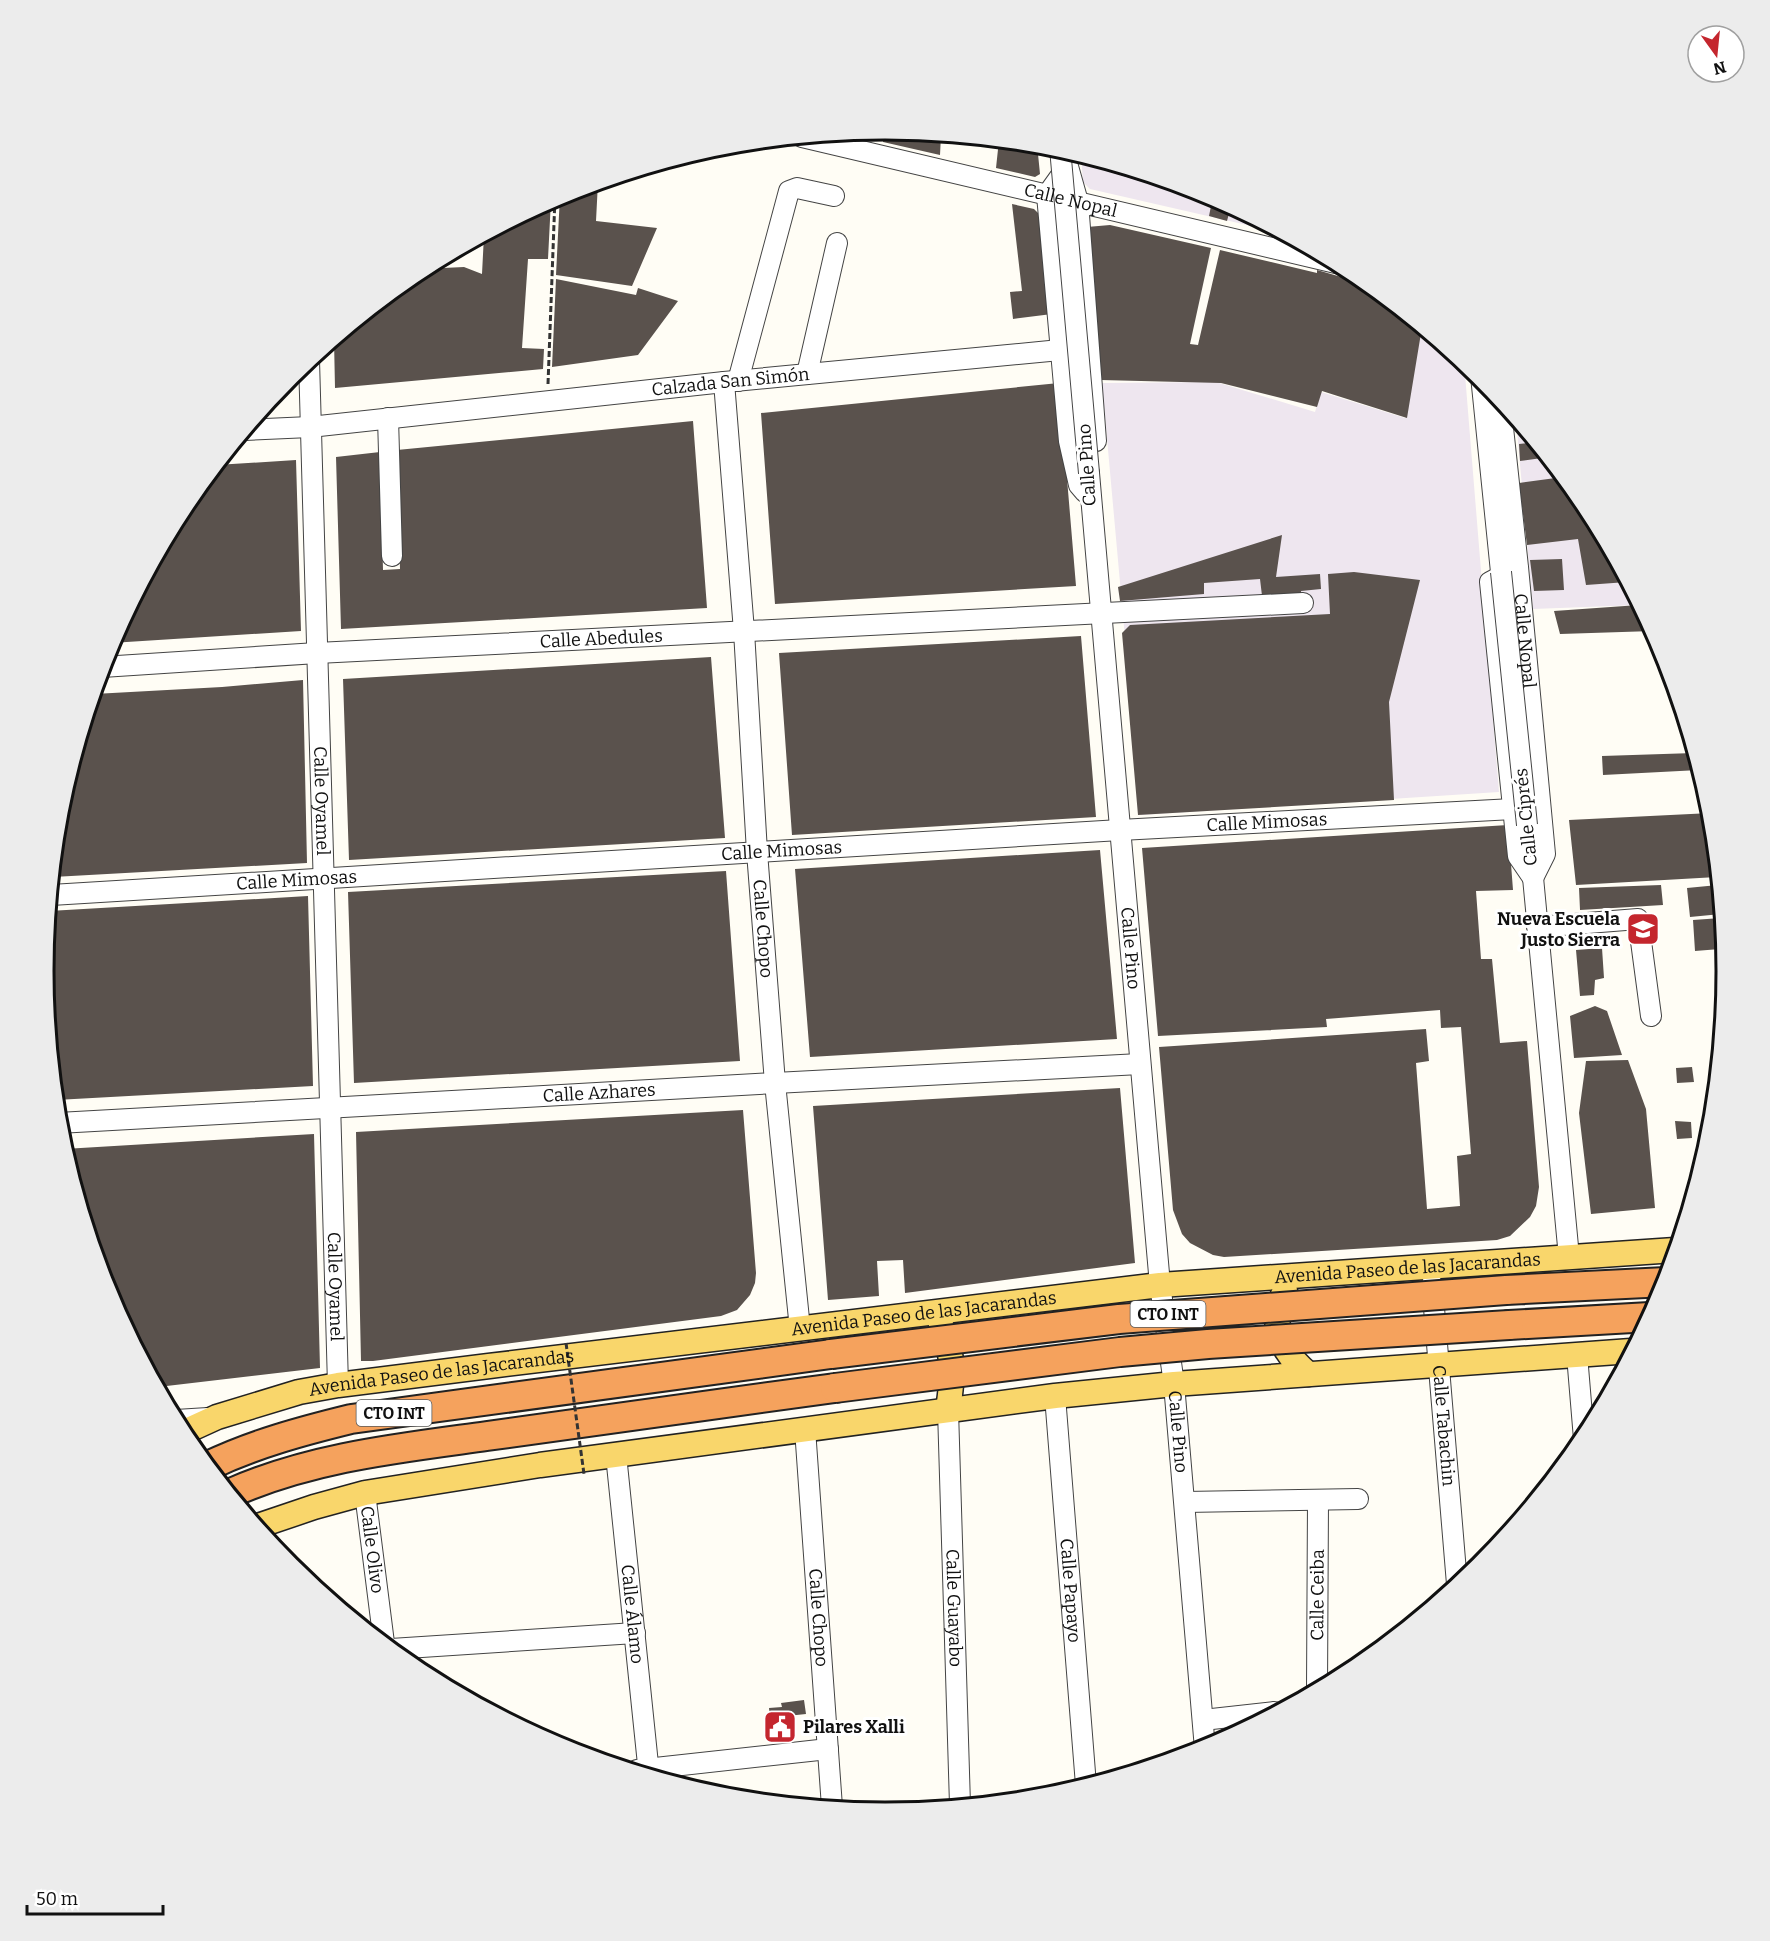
<svg xmlns="http://www.w3.org/2000/svg" width="1770" height="1941" viewBox="0 0 1770 1941" font-family="Bitter,serif">
<rect width="100%" height="100%" fill="#fffdf5"/>
<path fill="#eee6ef" d="M1081 155 1207 193 1282 233 1090 189 1083 182Z
M1421 327 1464 362 1499 792 1141 815 1102 383 1216 382 1315 412 1321 392 1405 418Z
M1524 430 1585 503 1639 605 1533 609 1517 431Z"/>
<path fill="#5a524d" d="M884 129 941 135 940 155 883 142Z
M999 140 1037 144 1040 174 1035 177 996 168Z
M1087 157 1139 172 1140 181 1088 165Z
M598 182 596 221 657 228 632 286 556 275 560 195Z
M1213 196 1231 206 1227 221 1209 216Z
M551 200 548 259H528L522 348 544 349 543 369 335 388 334 340 422 269 464 267 482 274 484 235Z
M1012 204 1034 209 1042 217 1052 314 1013 319 1010 292 1022 291Z
M1110 225 1211 248 1190 344 1198 345 1220 250 1317 273V270L1369 285 1422 327 1407 418 1322 391 1317 407 1221 383 1101 380 1087 227Z
M556 279 636 295 638 288 678 301 638 355 552 367Z
M1059 383 1076 586 775 604 761 413Z
M1513 416 1517 421 1522 427 1514 428Z
M693 421 707 608 341 629 336 457 380 452 383 570 400 569 397 450Z
M1533 440 1542 451V458L1520 461 1519 444 1530 443 1531 441Z
M296 460 301 631 111 643 186 503 216 465Z
M1563 477 1585 503 1627 582 1586 585 1578 539 1527 545 1519 483Z
M1282 535 1276 577 1320 574 1321 589 1301 591 1302 600 1263 604 1260 579 1204 583V594L1120 601 1118 587Z
M1562 559 1564 590 1534 591 1530 560Z
M1354 572 1420 580 1389 702 1394 800 1138 815 1122 633 1130 625 1330 614 1328 574Z
M1639 605 1653 631 1560 634 1554 611Z
M1081 636 1096 817 792 835 779 653Z
M711 657 725 838 349 860 343 679Z
M303 680 307 863 53 877 60 806 94 694 222 687Z
M1694 753 1699 770 1603 775 1602 756Z
M1711 813 1717 877 1576 885 1569 820Z
M1508 825 1513 890 1476 891 1481 959H1492L1500 1043 1527 1041 1539 1187 1536 1206 1530 1217 1510 1236 1497 1240 1224 1257 1213 1255 1190 1243 1182 1234 1173 1210 1159 1047 1426 1029 1429 1061 1416 1063 1427 1209 1460 1206 1457 1156 1471 1154 1461 1027 1441 1028 1440 1010 1326 1019 1327 1027 1158 1036 1142 848Z
M1100 850 1117 1039 810 1057 795 869Z
M726 871 740 1061 354 1083 348 892Z
M1661 885 1663 905 1580 910 1579 888Z
M1718 885 1721 914 1690 917 1687 888Z
M308 896 313 1086 56 1100 44 970 49 911Z
M1721 918 1726 971 1724 994 1720 949 1695 951 1693 920Z
M1602 948 1604 978 1595 980 1594 995 1580 996 1576 950Z
M1595 1006 1607 1011 1622 1055 1574 1058 1570 1016Z
M1628 1060 1646 1109 1655 1208 1591 1214 1579 1113 1586 1061Z
M1692 1067 1694 1082 1677 1083 1676 1068Z
M1120 1088 1135 1263 905 1293 903 1260 877 1261 879 1296 828 1300 813 1106Z
M743 1110 756 1273 755 1283 750 1295 737 1310 721 1316 373 1361H361L356 1132Z
M1675 1121 1691 1122 1692 1138 1677 1139Z
M314 1134 320 1368 158 1387 107 1292 64 1149Z
M804 1700 806 1714 787 1716 790 1737 772 1739 769 1708 782 1707 781 1703Z"/>
<g fill="none" stroke-linecap="round" stroke-linejoin="round">
<g stroke="#444" stroke-width="22">
<g id="minor">
<path id="s1" d="M802 137 1340 264"/>
<path d="M1067 163 1078 202 1096 441"/>
<path d="M1067 167 1047 195 1069 441 1079 485 1085 492"/>
<path id="s2" d="M309 360 338 1385"/>
<path d="M807 374 837 243"/>
<path d="M1481 376 1501 572"/>
<path d="M738 381 789 191 797 188 834 196"/>
<path id="s3" d="M724 382 744 631 757 852 775 1083 800 1329"/>
<path id="s4" d="M1500 400 1518 567 1545 854 1533 878 1518 856 1490 582 1518 567"/>
<path d="M388 418 392 556"/>
<path id="s5" d="M245 430 310 427 724 382 1060 350"/>
<path id="s6" d="M1089 473 1160 1285 1174 1384 1205 1749"/>
<path id="s7" d="M102 667 317 653 1303 603"/>
<path d="M1532 867 1569 1257"/>
<path id="s8" d="M51 895 1120 830 1513 809"/>
<path d="M1537 927 1638 919 1651 1016"/>
<path id="s9" d="M58 1123 775 1083 1140 1064"/>
<path id="s10" d="M1432 1284 1457 1584"/>
<path d="M1577 1355 1584 1439"/>
<path id="s11" d="M1055 1396 1086 1785"/>
<path id="s12" d="M948 1410 960 1805"/>
<path d="M176 1420 208 1418"/>
<path id="s13" d="M805 1429 832 1807"/>
<path id="s14" d="M616 1455 649 1774"/>
<path id="s15" d="M365 1493 384 1643"/>
<path d="M1185 1502 1358 1499"/>
<path d="M391 1649 635 1633"/>
<path id="s16" d="M1317 1689 1318 1500"/>
<path d="M1203 1720 1274 1712"/>
<path d="M637 1770 828 1749"/>
</g>
</g>
<g stroke="#222" stroke-width="27">
<g id="major">
<path d="M1285 1291C1267 1324 1282 1352 1308 1374"/>
<path d="M941 1325C955 1359 953 1375 948 1410"/>
<path id="s17" d="M182 1433 217 1417 299 1392 338 1385 489 1366 1160 1285 1675 1250"/>
<path d="M258 1526 314 1507 365 1493 540 1465 1055 1396 1174 1384 1631 1351"/>
</g>
</g>
<g stroke="#222" stroke-width="32">
<path id="highway" d="M1506 1290 1666 1282
M1509 1325 1650 1317
M208 1466C254 1444 302 1431 351 1419L831 1354
M231 1493C312 1457 400 1448 487 1436 603 1419 719 1404 835 1388"/>
</g>
<path stroke="#333" stroke-width="3" stroke-dasharray="6 3" stroke-linecap="butt" d="M548 384 555 197"/>
<use href="#minor" stroke="#fff" stroke-width="20"/>
<use href="#major" stroke="#f9d66b" stroke-width="24"/>
<use href="#highway" stroke="#f5a25d" stroke-width="28"/>
<g stroke="#444" stroke-width="22" stroke-linecap="butt">
<path id="minor-bridge" d="M1060 148 1089 473
M1501 572 1527 825"/>
</g>
<g stroke="#222" stroke-width="32" stroke-linecap="butt">
<path id="highway-bridge" d="M831 1354 1119 1319 1506 1290
M835 1388 1120 1352 1208 1344 1509 1325"/>
</g>
<path stroke="#333" stroke-width="3" stroke-dasharray="6 3" stroke-linecap="butt" d="M566 1343 584 1474"/>
<use href="#minor-bridge" stroke="#fff" stroke-width="20"/>
<use href="#highway-bridge" stroke="#f5a25d" stroke-width="28"/>
</g>
<defs>
<g id="school-square" transform="scale(1.725)"><rect x="-9" y="-9" width="18" height="18" rx="4" fill="#c4262e" stroke="#fff"/><path d="M0-5L7-2L0 1L-7-2ZM-4 1L0 2.5L4 1V4Q0 6-4 4Z" fill="#fff"/></g>
<g id="civic-square" transform="scale(1.725)"><rect x="-9" y="-9" width="18" height="18" rx="4" fill="#c4262e" stroke="#fff"/><path d="M-.6-6.5H3V-4.5H.6V-3L4-1V1h2V6H-6V1h2V-1L-.6-3ZM-1.2 2.5V6h2.4V2.5Z" fill="#fff"/></g>
</defs>
<g fill-rule="evenodd">
<use href="#school-square" x="1643" y="929"/>
<use href="#civic-square" x="780" y="1727"/>
</g>
<g text-anchor="middle" stroke-width="6" stroke-linejoin="round" paint-order="stroke">
<g fill="#fff" stroke="#585858" stroke-width="1.5">
<rect x="1130.5" y="1301" width="75" height="26" rx="4.5"/>
<rect x="356.5" y="1400" width="75" height="26" rx="4.5"/>
</g>
<g font-size="16" font-weight="bold" fill="#111">
<text x="1168" y="1320">CTO INT</text>
<text x="394" y="1419">CTO INT</text>
</g>
<g font-size="18" fill="#111" stroke="#fff">
<text dy="6" stroke="none"><textPath href="#s1" startOffset="276">Calle Nopal</textPath></text>
<text dy="6" stroke="none"><textPath href="#s5" startOffset="488">Calzada San Simón</textPath></text>
<text transform="translate(1087 465) rotate(-94)" y="6">Calle Pino</text>
<text dy="6" stroke="none"><textPath href="#s7" startOffset="500">Calle Abedules</textPath></text>
<text dy="6" stroke="none"><textPath href="#s4" startOffset="242">Calle Nopal</textPath></text>
<text dy="6" stroke="none"><textPath href="#s2" startOffset="441">Calle Oyamel</textPath></text>
<text transform="translate(1526 817) rotate(-96)" y="6">Calle Ciprés</text>
<text dy="6" stroke="none"><textPath href="#s8" startOffset="1218">Calle Mimosas</textPath></text>
<text dy="6" stroke="none"><textPath href="#s8" startOffset="732">Calle Mimosas</textPath></text>
<text dy="6" stroke="none"><textPath href="#s8" startOffset="246">Calle Mimosas</textPath></text>
<text dy="6" stroke="none"><textPath href="#s3" startOffset="548">Calle Chopo</textPath></text>
<text dy="6" stroke="none"><textPath href="#s6" startOffset="477">Calle Pino</textPath></text>
<text dy="6" stroke="none"><textPath href="#s9" startOffset="542">Calle Azhares</textPath></text>
<text dy="6" stroke="none"><textPath href="#s17" startOffset="1240">Avenida Paseo de las Jacarandas</textPath></text>
<text dy="6" stroke="none"><textPath href="#s2" startOffset="927">Calle Oyamel</textPath></text>
<text dy="6" stroke="none"><textPath href="#s17" startOffset="754">Avenida Paseo de las Jacarandas</textPath></text>
<text dy="6" stroke="none"><textPath href="#s17" startOffset="268">Avenida Paseo de las Jacarandas</textPath></text>
<text dy="6" stroke="none"><textPath href="#s10" startOffset="142">Calle Tabachin</textPath></text>
<text dy="6" stroke="none"><textPath href="#s6" startOffset="963">Calle Pino</textPath></text>
<text dy="6" stroke="none"><textPath href="#s15" startOffset="57">Calle Olivo</textPath></text>
<text dy="6" stroke="none"><textPath href="#s11" startOffset="195">Calle Papayo</textPath></text>
<text dy="6" stroke="none"><textPath href="#s16" startOffset="94">Calle Ceiba</textPath></text>
<text dy="6" stroke="none"><textPath href="#s12" startOffset="198">Calle Guayabo</textPath></text>
<text dy="6" stroke="none"><textPath href="#s14" startOffset="160">Calle Álamo</textPath></text>
<text dy="6" stroke="none"><textPath href="#s13" startOffset="189">Calle Chopo</textPath></text>
</g>
<g font-size="18" font-weight="bold" fill="#111" stroke="#fff" text-anchor="end">
<text x="1620" y="925">Nueva Escuela<tspan x="1620" dy="21">Justo Sierra</tspan></text>
<text x="803" y="1733" text-anchor="start">Pilares Xalli</text>
</g>
</g>
<path d="M0 0H1770V1941H0ZM54 971a831 831 0 1 1 1662 0a831 831 0 1 1-1662 0Z" fill="#ececec" fill-rule="evenodd"/>
<path fill="none" stroke="#111" stroke-width="3" d="M54 971a831 831 0 1 1 1662 0a831 831 0 1 1-1662 0Z"/>
<g transform="translate(1716 54) rotate(165)"><circle r="28" fill="#ffffff" stroke="#a0a0a0" stroke-width="1.5"/>
<path d="M0-4.5L10 22L0 15L-10 22Z" fill="#c4262e"/>
<text y="-9" font-size="16" font-weight="bold" text-anchor="middle" fill="#111111">N</text>
</g>
<path d="M27 1905v9h136v-9" fill="none" stroke="#111111" stroke-width="3"/>
<text x="36" y="1905" font-size="18" fill="#111111" stroke="#ffffff" stroke-width="4.5" paint-order="stroke">50 m</text>
</svg>
